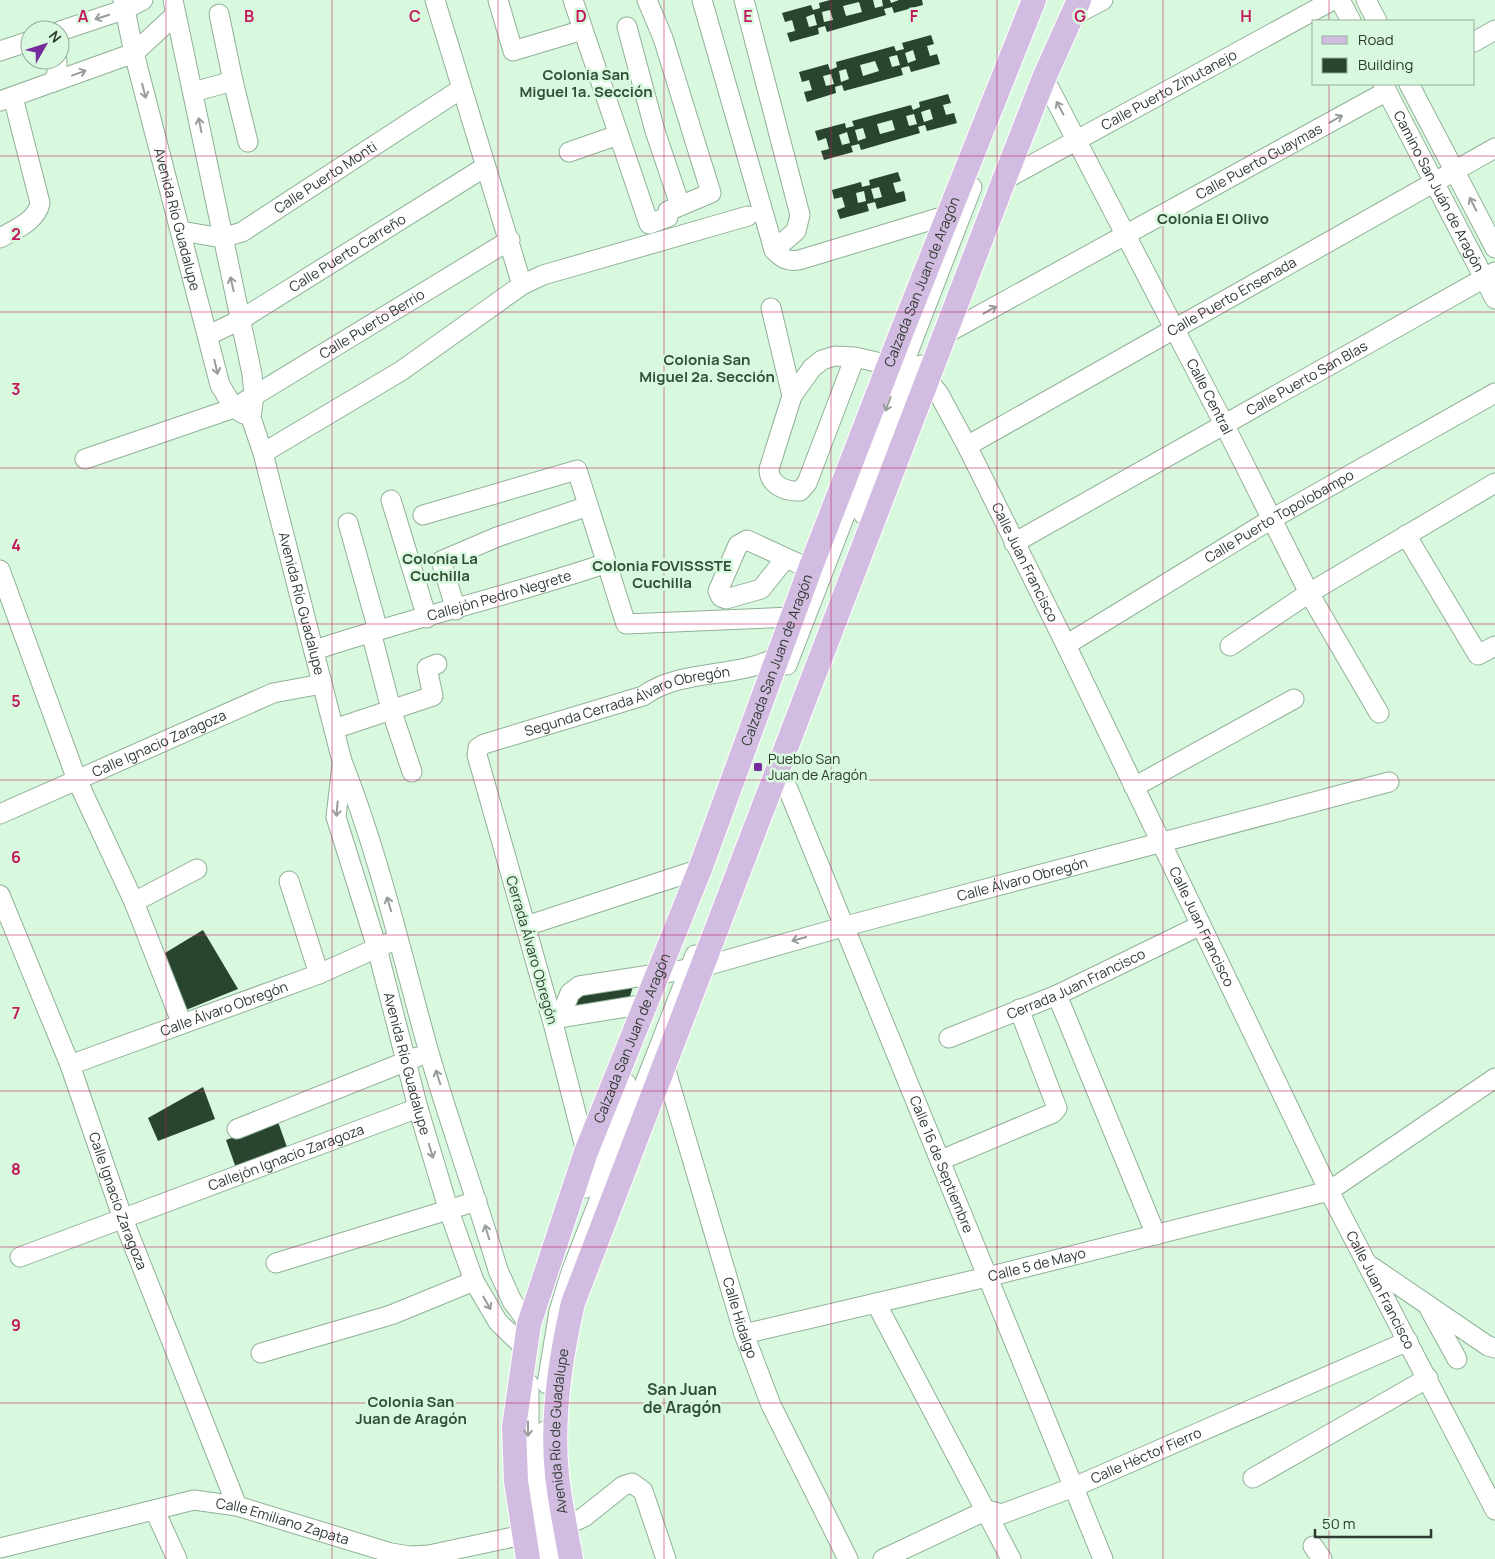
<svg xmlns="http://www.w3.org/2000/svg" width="1495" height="1559" viewBox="0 0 1495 1559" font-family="Manrope,sans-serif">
<rect width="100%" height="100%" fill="#d8f9de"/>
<path fill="#29442f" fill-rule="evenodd" d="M830 0H873L875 8 883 6 882 0H890L891 3 899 0H922L923 5 894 13 892 7 884 9 886 15 827 32 825 26 818 28 819 34 790 42 787 33 795 31 792 20 785 22 782 13 811 5 813 10 817 9 820 8 819 3ZM859 2 862 12 846 16 843 6ZM830 10 833 20 824 22 822 12ZM814 14 817 25 809 27 806 17Z
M931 35 934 44 927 46 930 56 937 54 940 64 911 72 909 66 901 68 903 75 844 91 842 85 838 86 835 87 836 93 807 102 804 92 812 90 809 80 802 82 799 72 828 64 830 70 837 67 836 62 894 46 896 51 904 49 902 43ZM913 50 916 60 908 63 905 53ZM897 55 900 65 892 67 889 57ZM875 61 879 71 863 76 860 65ZM846 69 849 79 841 82 839 71ZM831 74 834 84 826 86 823 76Z
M948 94 951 103 943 105 946 115 954 113 957 123 927 131 925 125 921 126 918 127 920 133 861 150 859 144 851 146 853 152 824 160 821 151 829 149 826 138 818 141 815 131 845 123 846 128 854 126 852 121 911 105 913 110 920 107 919 102ZM930 109 933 119 924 122 921 112ZM914 114 917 124 909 126 906 116ZM892 120 895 130 880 134 877 124ZM863 128 866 138 858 141 855 130ZM847 132 850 143 842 145 839 135Z
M898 172 901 181 893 183 896 193 904 191 906 201 877 209 875 202 867 204 869 211 840 219 837 210 845 207 842 197 834 199 832 190 861 182 862 187 870 185 869 180ZM879 187 882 197 874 199 871 189ZM864 191 866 201 858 203 856 193Z
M203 930 238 989 181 1012 160 956Z
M635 979 629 1000 570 1013 580 990Z
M203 1087 215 1119 158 1141 148 1118Z
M278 1122 288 1150 236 1168 226 1140Z"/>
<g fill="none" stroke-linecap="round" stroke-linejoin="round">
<g stroke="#91b097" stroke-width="21">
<g id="minor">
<path id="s1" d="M123 0 134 53 220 385 234 408 244 414"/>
<path id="s2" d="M173 0 252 374 254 395 251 418 263 453 342 761C379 855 401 952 428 1049 449 1123 476 1196 498 1270L512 1301 529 1324"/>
<path d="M435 0 522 285"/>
<path d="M498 0 513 51 583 30"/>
<path d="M573 0 649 224 668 217V211L711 193 663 38 647 0"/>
<path d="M702 0 774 250C782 258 787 262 799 260L948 215"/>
<path d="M744 0 800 215 796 231 774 250"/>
<path d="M1340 0 1351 21"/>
<path d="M1366 0 1377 21"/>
<path d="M219 14 233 81"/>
<path d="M1073 16 1103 0"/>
<path d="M627 27 655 131 680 205"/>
<path d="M60 31 126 9 143 0"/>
<path d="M1474 42 1495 30"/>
<path d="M0 51 30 41"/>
<path id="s3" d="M1044 78 1224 424 1309 593 1379 713"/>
<path d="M53 82 57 74V60"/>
<path id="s4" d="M1383 84 1495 299"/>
<path d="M1409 84 1495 248"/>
<path d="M193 92 233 81 248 142"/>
<path d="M0 101 134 53 175 15"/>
<path d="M569 152 618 135"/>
<path id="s5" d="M1004 180 1333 0"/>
<path id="s6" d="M181 231 222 238 242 232 461 89"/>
<path d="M0 238C14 230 37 221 40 203L13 97"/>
<path d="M771 308 792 396"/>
<path id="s7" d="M947 333 1387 91"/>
<path id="s8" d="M209 335 240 320 485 167"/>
<path id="s9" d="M855 357 807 483 800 491C786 492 769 485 769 469L792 396 812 368 822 360 835 356 855 357 889 365 928 380 939 394 967 446 1066 645 1329 1191 1495 1510"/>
<path id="s10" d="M967 446 1495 148"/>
<path d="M263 453 401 371 522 285 543 275 748 216"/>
<path id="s11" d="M85 459 234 408 510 240"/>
<path d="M391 500 427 618"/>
<path d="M863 514 921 365"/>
<path d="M423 515 577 470 626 624 793 617"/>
<path d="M348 523 378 630"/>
<path d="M1406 535 1478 655 1495 646"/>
<path id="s12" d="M1014 543 1495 272"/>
<path d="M785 559 761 589 726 599 721 597 718 591 738 545 747 540 810 569"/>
<path d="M0 570 77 780 134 902 182 1024"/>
<path d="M456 610 441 561 497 537 588 506"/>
<path d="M371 632 391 709 412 772"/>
<path id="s13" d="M1066 645 1270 520 1495 393"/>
<path d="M1230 646 1309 593 1495 483"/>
<path id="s14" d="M315 650C411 618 510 596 607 563"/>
<path d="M787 665 972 187"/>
<path d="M334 729 433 696 427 668 437 664"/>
<path id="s15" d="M342 765 336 817 377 948 418 1108 448 1208 474 1281 498 1322 525 1348"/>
<path id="s16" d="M776 770 788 789 1103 1559"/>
<path d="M1134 787 1294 699"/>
<path id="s17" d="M0 814 273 693 322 684"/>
<path d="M289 881 319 974"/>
<path id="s18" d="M0 895 70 1065 123 1219 237 1506"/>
<path d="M134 902 197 869"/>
<path d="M526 926 700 869"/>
<path d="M1057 995 1156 1235"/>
<path id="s19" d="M645 1004 560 1018 570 993 579 986 702 967 846 926 1389 782"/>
<path id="s20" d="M949 1038 1057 995 1201 925"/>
<path id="s21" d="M664 1064 744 1334 771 1405 848 1559"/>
<path id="s22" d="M70 1065 319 974 388 943"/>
<path d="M237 1129 417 1057"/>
<path id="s23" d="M586 1152 553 1023 477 755 478 748 484 744 643 696C682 668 736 679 777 657"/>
<path d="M941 1160 1053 1113 1057 1108 1019 1009"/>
<path d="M586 1188 626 1083"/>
<path id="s24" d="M20 1257 418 1108"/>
<path d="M276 1263 477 1201"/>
<path d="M1372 1267 1488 1346 1495 1348"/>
<path d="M876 1303 1011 1559"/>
<path d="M1430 1310 1457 1359"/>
<path id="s25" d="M744 1334 987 1277 1329 1191 1495 1078"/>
<path d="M261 1353 391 1315 474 1281"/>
<path d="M529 1384V1465L542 1559"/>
<path d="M547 1384 559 1311 571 1272 695 955"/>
<path d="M545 1431 543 1467 557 1559"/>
<path d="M1253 1478 1428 1378"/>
<path d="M155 1511 177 1559"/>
<path d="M1313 1546 1322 1559"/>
<path id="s26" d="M0 1548 194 1500 237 1506 391 1553 410 1556 429 1555 565 1526 584 1517 623 1486 632 1483 643 1491 666 1559"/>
<path id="s27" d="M883 1559 987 1510 1002 1514 1074 1487 1408 1341"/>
</g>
</g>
<g stroke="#fff" stroke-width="26">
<g id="major">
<path id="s28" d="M528 1559 516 1481 514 1427 529 1324 586 1152 700 869 810 569 902 331 1034 0"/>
<path id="s29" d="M571 1559C566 1531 560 1503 557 1475 551 1418 560 1359 573 1303L1004 180 1044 78 1079 0"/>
</g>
</g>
<use href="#minor" stroke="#fff" stroke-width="19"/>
<use href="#major" stroke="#d3bce1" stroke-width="24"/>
</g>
<defs><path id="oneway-shaft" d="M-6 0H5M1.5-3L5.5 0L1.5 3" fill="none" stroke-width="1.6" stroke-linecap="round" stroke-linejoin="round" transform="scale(1.25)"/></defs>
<g stroke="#979d98">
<use href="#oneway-shaft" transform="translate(102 17) rotate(162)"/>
<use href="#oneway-shaft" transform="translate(79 73) rotate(-20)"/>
<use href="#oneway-shaft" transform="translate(144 91) rotate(75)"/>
<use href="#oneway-shaft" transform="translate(1060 108) rotate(-118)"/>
<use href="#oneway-shaft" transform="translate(1336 119) rotate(-29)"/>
<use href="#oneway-shaft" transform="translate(200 125) rotate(-101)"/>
<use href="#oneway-shaft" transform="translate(1473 204) rotate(-117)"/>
<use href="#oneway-shaft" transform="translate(232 284) rotate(-103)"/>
<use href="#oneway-shaft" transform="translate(990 310) rotate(-29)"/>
<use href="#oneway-shaft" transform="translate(216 367) rotate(77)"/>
<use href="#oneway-shaft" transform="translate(888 404) rotate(111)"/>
<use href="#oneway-shaft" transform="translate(337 809) rotate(95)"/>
<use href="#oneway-shaft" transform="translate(389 904) rotate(-107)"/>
<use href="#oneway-shaft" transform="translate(799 939) rotate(164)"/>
<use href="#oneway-shaft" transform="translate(438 1077) rotate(-108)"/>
<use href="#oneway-shaft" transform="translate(431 1151) rotate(73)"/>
<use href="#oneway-shaft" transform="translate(487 1232) rotate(-107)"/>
<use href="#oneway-shaft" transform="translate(487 1303) rotate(60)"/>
<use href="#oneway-shaft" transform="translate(528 1429) rotate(90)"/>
</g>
<path fill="none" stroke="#c2185b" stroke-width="1" stroke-opacity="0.55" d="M166 0V1559M332 0V1559M498 0V1559M664 0V1559M831 0V1559M997 0V1559M1163 0V1559M1329 0V21M1329 84V1559M0 156H1495M0 312H1495M0 468H1495M0 624H1495M0 780H1495M0 935H1495M0 1091H1495M0 1247H1495M0 1403H1495"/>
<rect fill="#772b9d" stroke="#d8f9de" stroke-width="2" x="753" y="762" width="10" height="10" rx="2.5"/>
<g text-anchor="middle" stroke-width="5" stroke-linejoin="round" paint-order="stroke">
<g font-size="14" fill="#2f3b31" stroke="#d8f9de">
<text dy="5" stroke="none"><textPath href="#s5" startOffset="188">Calle Puerto Zihutanejo</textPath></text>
<text dy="5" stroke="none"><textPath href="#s7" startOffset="356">Calle Puerto Guaymas</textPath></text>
<text dy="5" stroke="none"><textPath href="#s6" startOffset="162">Calle Puerto Monti</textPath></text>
<text dy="5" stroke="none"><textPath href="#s4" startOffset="121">Camino San Juán de Aragón</textPath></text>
<text dy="5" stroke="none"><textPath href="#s1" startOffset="226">Avenida Río Guadalupe</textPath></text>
<text dy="5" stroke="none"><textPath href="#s8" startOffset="161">Calle Puerto Carreño</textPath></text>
<text dy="5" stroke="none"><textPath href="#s28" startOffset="1351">Calzada San Juan de Aragón</textPath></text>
<text dy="5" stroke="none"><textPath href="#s10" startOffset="304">Calle Puerto Ensenada</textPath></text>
<text dy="5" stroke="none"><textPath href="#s11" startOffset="319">Calle Puerto Berrio</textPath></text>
<text dy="5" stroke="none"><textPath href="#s12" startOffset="336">Calle Puerto San Blas</textPath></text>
<text dy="5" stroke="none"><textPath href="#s3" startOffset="359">Calle Central</textPath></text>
<text dy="5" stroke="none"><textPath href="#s13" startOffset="249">Calle Puerto Topolobampo</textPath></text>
<text dy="5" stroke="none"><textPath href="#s9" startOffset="629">Calle Juan Francisco</textPath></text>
<text dy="5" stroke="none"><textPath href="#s14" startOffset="192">Callejón Pedro Negrete</textPath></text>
<text dy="5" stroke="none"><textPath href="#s2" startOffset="619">Avenida Río Guadalupe</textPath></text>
<text dy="5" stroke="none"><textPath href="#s28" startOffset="946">Calzada San Juan de Aragón</textPath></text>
<text dy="5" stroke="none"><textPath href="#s23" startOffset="576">Segunda Cerrada Álvaro Obregón</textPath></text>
<text dy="5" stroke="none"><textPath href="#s17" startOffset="174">Calle Ignacio Zaragoza</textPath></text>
<text dy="5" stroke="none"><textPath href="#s19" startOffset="581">Calle Álvaro Obregón</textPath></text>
<text dy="5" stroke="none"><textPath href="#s9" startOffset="1034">Calle Juan Francisco</textPath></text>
<text transform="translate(532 950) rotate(74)" y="5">Cerrada Álvaro Obregón</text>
<text dy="5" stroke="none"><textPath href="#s20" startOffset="138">Cerrada Juan Francisco</textPath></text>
<text dy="5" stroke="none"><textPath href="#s22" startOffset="164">Calle Álvaro Obregón</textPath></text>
<text dy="5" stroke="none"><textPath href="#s28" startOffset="541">Calzada San Juan de Aragón</textPath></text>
<text dy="5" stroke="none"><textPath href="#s15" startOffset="309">Avenida Río Guadalupe</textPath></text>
<text dy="5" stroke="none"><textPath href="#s24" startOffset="284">Callejón Ignacio Zaragoza</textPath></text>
<text dy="5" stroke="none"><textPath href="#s16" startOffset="428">Calle 16 de Septiembre</textPath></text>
<text dy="5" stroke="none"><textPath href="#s18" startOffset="328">Calle Ignacio Zaragoza</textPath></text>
<text dy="5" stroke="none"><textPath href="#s25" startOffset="301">Calle 5 de Mayo</textPath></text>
<text dy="5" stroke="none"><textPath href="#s9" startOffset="1439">Calle Juan Francisco</textPath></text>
<text dy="5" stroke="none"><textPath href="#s21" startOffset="265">Calle Hidalgo</textPath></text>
<text dy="5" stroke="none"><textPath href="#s29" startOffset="129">Avenida Río de Guadalupe</textPath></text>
<text dy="5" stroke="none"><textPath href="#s27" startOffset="286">Calle Héctor Fierro</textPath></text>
<text dy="5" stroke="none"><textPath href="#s26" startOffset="291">Calle Emiliano Zapata</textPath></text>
</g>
<g font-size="14" fill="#2f3b31" stroke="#d8f9de" text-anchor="start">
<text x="768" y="764">Pueblo San<tspan x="768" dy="16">Juan de Aragón</tspan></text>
</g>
<g font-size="15" font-weight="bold" fill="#334f39" stroke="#d8f9de">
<text x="586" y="80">Colonia San<tspan x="586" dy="17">Miguel 1a. Sección</tspan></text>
<text x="1213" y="224">Colonia El Olivo</text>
<text x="707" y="365">Colonia San<tspan x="707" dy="17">Miguel 2a. Sección</tspan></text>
<text x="440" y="564">Colonia La<tspan x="440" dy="17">Cuchilla</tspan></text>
<text x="662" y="571">Colonia FOVISSSTE<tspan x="662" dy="17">Cuchilla</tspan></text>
<text x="411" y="1407">Colonia San<tspan x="411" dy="17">Juan de Aragón</tspan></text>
</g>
<g font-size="16" font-weight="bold" fill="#334f39" stroke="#d8f9de">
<text x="682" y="1395">San Juan<tspan x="682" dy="18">de Aragón</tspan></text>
</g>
</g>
<g font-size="16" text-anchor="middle" font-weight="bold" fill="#c2185b" stroke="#d8f9de" stroke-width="5" stroke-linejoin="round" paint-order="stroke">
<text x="83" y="22">A</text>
<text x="249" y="22">B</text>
<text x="415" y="22">C</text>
<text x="581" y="22">D</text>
<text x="748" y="22">E</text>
<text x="914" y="22">F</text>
<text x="1080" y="22">G</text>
<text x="1246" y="22">H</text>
<text x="16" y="240">2</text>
<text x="16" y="395">3</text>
<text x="16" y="551">4</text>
<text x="16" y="707">5</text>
<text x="16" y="863">6</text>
<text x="16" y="1019">7</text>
<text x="16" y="1175">8</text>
<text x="16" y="1331">9</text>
</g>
<rect x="1312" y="20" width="162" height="65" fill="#d8f9de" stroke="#94ad99"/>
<rect x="1322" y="36" width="25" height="8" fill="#d3bce1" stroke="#94ad99"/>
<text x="1358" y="45" font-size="15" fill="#2f3b31">Road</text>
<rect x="1322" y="58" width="25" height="15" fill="#29442f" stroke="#94ad99"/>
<text x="1358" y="70" font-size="15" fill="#2f3b31">Building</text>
<g transform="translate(45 45) rotate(51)"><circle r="24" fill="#d8f9de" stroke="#94ad99"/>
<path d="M0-4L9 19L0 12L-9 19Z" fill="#772b9d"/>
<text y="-8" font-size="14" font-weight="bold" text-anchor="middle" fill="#2f3b31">N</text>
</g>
<path d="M1315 1529v8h116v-8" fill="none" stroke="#2f3b31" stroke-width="2.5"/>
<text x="1322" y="1529" font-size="15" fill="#2f3b31" stroke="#d8f9de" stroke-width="4" paint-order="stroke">50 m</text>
</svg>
